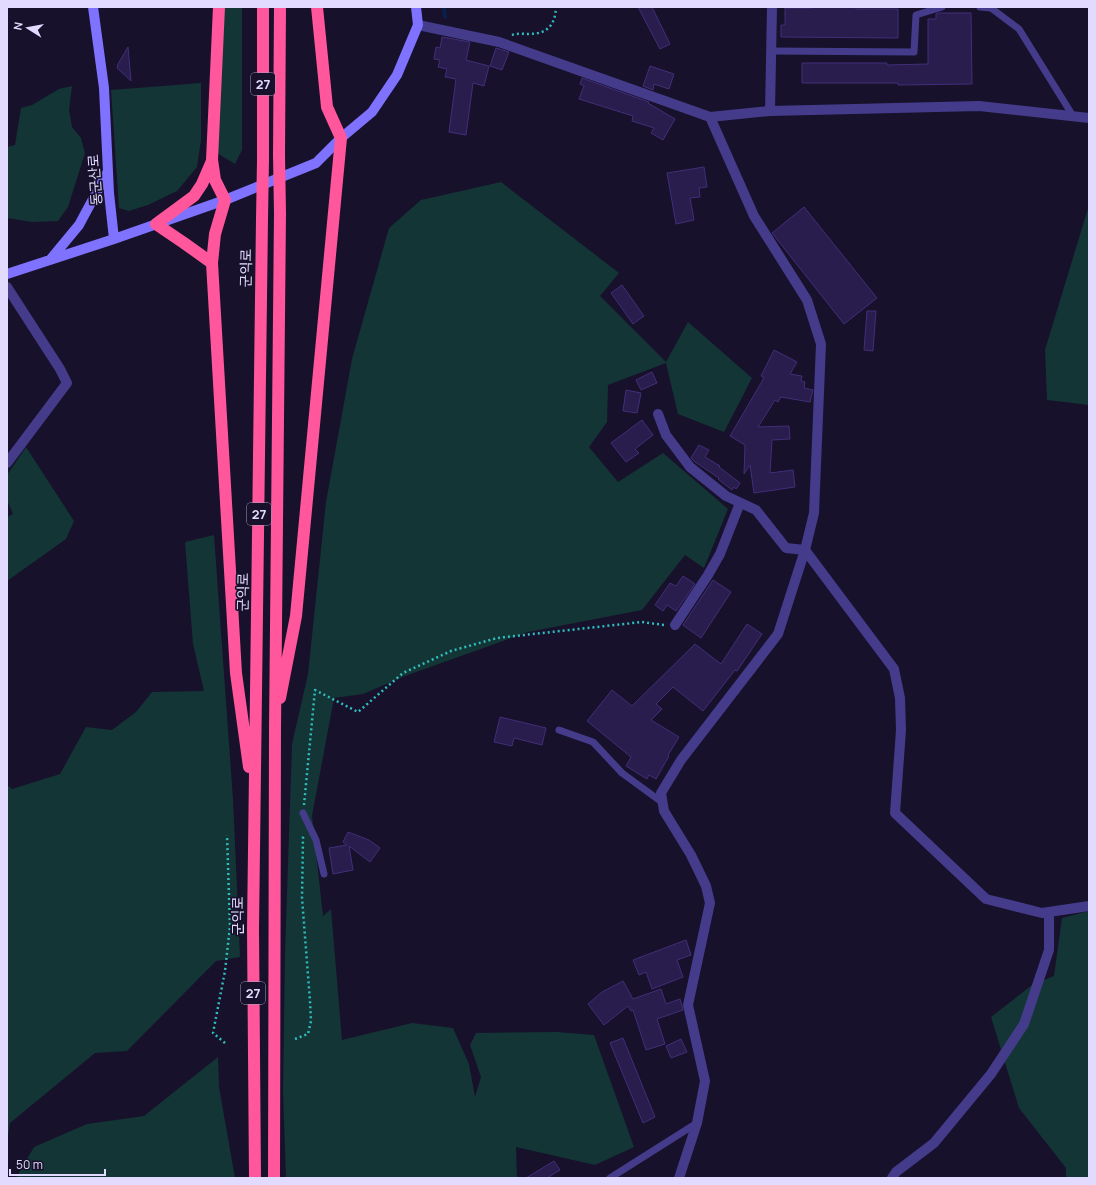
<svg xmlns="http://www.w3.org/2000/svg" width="1096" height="1185" viewBox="0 0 1096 1185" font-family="Manrope,'Noto Sans KR',sans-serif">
<rect width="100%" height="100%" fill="#17112b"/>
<path fill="#143536" d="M218 7H242V150L235 164 217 153Z
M201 83V140L197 167 177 191 148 205 129 211 119 208 111 90Z
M72 86 69 110 72 127 81 138 85 153 68 207 58 221 32 222 7 218V147L15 145 21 108 32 105 59 89Z
M501 182 619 273 600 296 666 362 688 322 752 378 724 432 678 414 666 363 608 385 607 422 589 447 618 482 663 453 728 509 704 568 685 555 642 610 528 632 405 676 363 694 334 698 312 816 323 916 331 909 342 1040 412 1023 453 1028 469 1064 475 1097 481 1077 470 1045 476 1033 557 1032 594 1035 634 1147 595 1165 516 1147 517 1178H286L283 1092 285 954 292 744 308 674 326 502 352 359 389 228 421 200Z
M1089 205V405L1047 400 1045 350Z
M26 447 74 521 66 539 7 581V517L13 514 7 500V475Z
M214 535 233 799 240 957 216 961 127 1051 95 1053 10 1123 7 1143V785L12 789 60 774 86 727 112 730 136 712 152 692 204 691 193 644 185 542Z
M1089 911V1178H1066V1168L1019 1108 991 1017 1032 985 1054 976 1062 918Z
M218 1057 219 1087 235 1178H16L34 1147 87 1124 144 1116Z"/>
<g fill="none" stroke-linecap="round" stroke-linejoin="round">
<path stroke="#0a1e4b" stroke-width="4" d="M444 7 445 17"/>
</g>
<path fill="#291d4d" stroke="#422e79" d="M638 7H652L670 44 660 49Z
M811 7H856V9H898V38L781 37V25H785V8H811Z
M938 13H971L972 84 898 85V83H802V63H887V65L928 64V19H936V14Z
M442 37 470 42 466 60 489 66 484 86 473 83 466 135 449 132 456 79 445 77 447 69 438 67 440 60 434 59 436 47 440 48Z
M128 47 131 81 117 68 118 64Z
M496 48 509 52 502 70 490 66Z
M650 66 674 74 669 89 654 84 653 90 643 86Z
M582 78 649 102 648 103 675 119 663 140 651 133 654 128 632 121 633 116 579 99 584 86 580 84Z
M704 167 707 187 699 188 700 197 690 198 694 220 676 224 667 173Z
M804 207 877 298 844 324 772 233Z
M622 285 644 316 633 324 611 293Z
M867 311H876L873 351 864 350Z
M774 350 797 362 790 374 802 376 801 381 805 382 804 388 813 390 810 402 781 397 778 402 775 400 758 427 789 426 790 439 772 440 770 473 793 470 795 487 754 493 750 465 744 474 745 445 730 436 764 378 761 376Z
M652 372 657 383 641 390 636 380Z
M626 390 641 393 637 413 623 411Z
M642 420 653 435 635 449 639 453 626 462 611 443Z
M699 445 709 450 705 457 720 466 719 467 740 483 736 489 734 487 732 490 718 479 719 478 695 462 691 458Z
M683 576 695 584 676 611 667 605 663 611 655 605 670 583 676 586Z
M713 580 731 592 701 638 683 625Z
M747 624 762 634 737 671 735 670 703 711 673 687 656 704 662 709 651 720 679 737 668 755 669 756 656 779 649 775 647 779 626 766 631 757 587 721 612 690 632 706 695 644 721 664Z
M500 717 546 728 542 745 514 738 512 746 494 742Z
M348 832 369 840 380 848 370 862 349 846 353 870 333 874 329 848 347 845 343 842Z
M686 940 691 955 677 960 683 977 652 989 646 972 639 975 633 960Z
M623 981 633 999 661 989 666 1004 680 999 683 1010 657 1019 665 1044 646 1050 633 1010 631 1011 628 1006 604 1025 588 1004 602 992Z
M623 1038 655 1117 643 1123 610 1043Z
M681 1039 687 1052 671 1058 666 1046Z
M554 1161 560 1170 547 1178H526Z"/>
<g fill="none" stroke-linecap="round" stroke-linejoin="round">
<path stroke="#2fbebf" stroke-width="2.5" stroke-dasharray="2 3" stroke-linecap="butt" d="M512 35C517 33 523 34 528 34 547 34 555 26 556 7
M304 805 315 690 358 712 403 673 451 651 497 638 642 622 664 625
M295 1039 308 1034 311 1021 310 1001 302 898 303 836
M225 1043 213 1033 225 971 230 926 227 835"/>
<path stroke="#443b8b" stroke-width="7" d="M980 7 991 8 1019 29 1073 116
M771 51 914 52 916 15 942 7
M559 730 593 742 622 773 663 803
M303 813 316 840 324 874
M610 1178 697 1123"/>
<path stroke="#443b8b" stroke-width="10" d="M418 25 499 42 710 117 754 216 807 300 821 344 814 513 805 550 778 634 681 760 661 793 664 811 691 855 706 886 710 903 688 1005 705 1081 697 1123 679 1178
M770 111 772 7
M710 117 770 111 979 106 1089 118
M7 287 60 369 67 383 7 463
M658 414 666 435 690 467 726 496 756 510 786 548 805 550 894 669 900 698 901 730 895 813 986 899 1042 913 1089 906
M675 625 708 575 720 554 740 503
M892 1178 896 1172 934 1143 991 1074 1024 1024 1049 950V912"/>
<path stroke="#7f72ff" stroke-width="10" d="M93 7 104 88 109 193 114 239
M50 260 79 225 107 173
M7 274 114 239 225 200 316 163 341 138 372 112 397 75 418 25 416 7"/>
<path stroke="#ff569c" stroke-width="12" d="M219 7 212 160 215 180 225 200 215 234 212 263 236 673 249 767
M279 155 280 7
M263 160V7
M212 161 202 184 194 196 156 224 184 243 212 263
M280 698 296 616 341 138 327 107 317 7
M255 1178 253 929 262 219
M274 1178 275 729 280 213"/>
<path stroke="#ff569c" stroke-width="12" d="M279 155 280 213
M262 219 263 160"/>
</g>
<g text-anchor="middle" stroke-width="3.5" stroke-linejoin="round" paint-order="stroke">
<g fill="#17112b" stroke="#a59ebf" stroke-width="1">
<rect x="251" y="73" width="24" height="22" rx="3"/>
<rect x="247" y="503" width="24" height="22" rx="3"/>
<rect x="241" y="982" width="24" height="22" rx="3"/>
</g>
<g font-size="13" font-weight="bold" fill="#e2dbff">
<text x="263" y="89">27</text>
<text x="259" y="519">27</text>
<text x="253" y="998">27</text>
</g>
<g font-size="14" fill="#e2dbff" stroke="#17112b">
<text transform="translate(95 180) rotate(-94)" y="5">동군산로</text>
<text transform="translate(246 268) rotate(-89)" y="5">군익로</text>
<text transform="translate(243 592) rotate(-89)" y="5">군익로</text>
<text transform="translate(238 916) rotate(-90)" y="5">군익로</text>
</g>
</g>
<rect width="1096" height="1185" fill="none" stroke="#e2dbff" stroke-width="16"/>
<g transform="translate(28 28) rotate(281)" stroke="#17112b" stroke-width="3" paint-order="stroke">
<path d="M0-3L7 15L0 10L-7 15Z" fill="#e2dbff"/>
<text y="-6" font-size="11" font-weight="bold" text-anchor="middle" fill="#e2dbff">N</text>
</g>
<path d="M10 1169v6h95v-6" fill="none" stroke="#e2dbff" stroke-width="2"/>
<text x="16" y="1169" font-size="12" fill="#e2dbff" stroke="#17112b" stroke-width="3" paint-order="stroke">50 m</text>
</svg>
